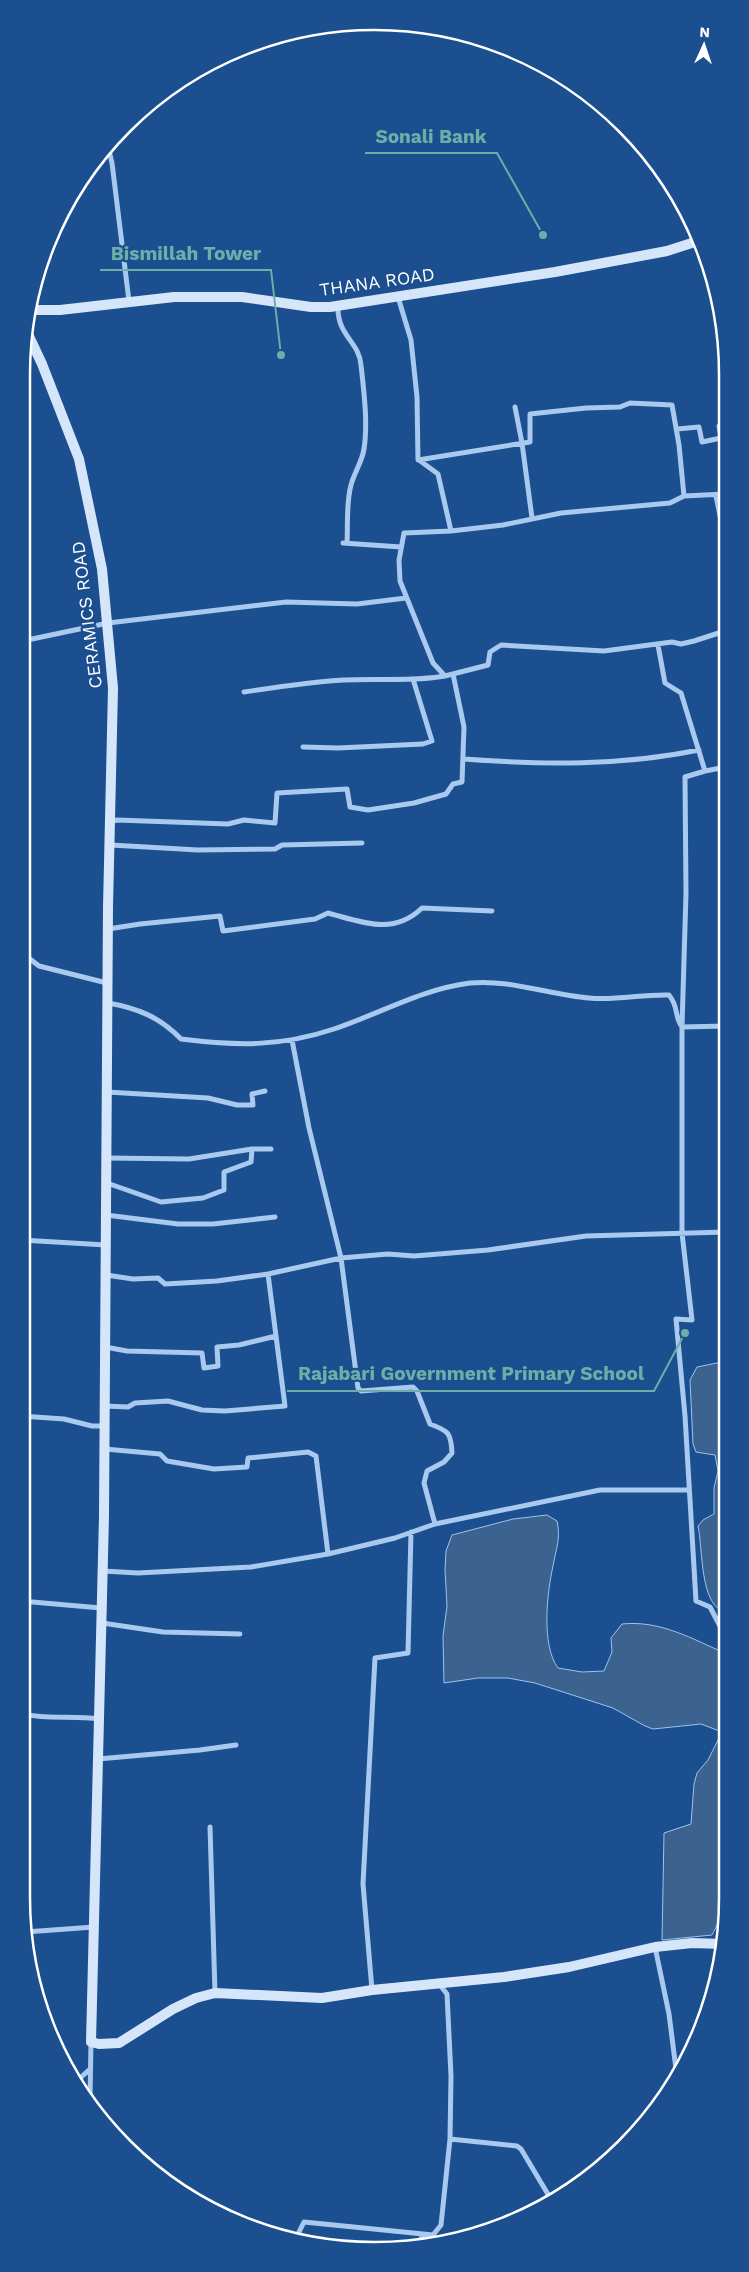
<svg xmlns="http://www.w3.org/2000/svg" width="749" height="2272" viewBox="0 0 749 2272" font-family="'Work Sans',sans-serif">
<rect width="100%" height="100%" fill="#1b4f8f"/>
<path fill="#3c6290" stroke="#9cc4f0" d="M727 1361V1612C699 1609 703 1546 698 1526L703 1520 714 1514V1488L718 1471 715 1455 696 1452 693 1444 690 1380 697 1367Z
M547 1515 557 1521C561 1538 556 1549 553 1566 547 1593 541 1645 558 1668L582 1672 604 1671 612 1652 611 1638 622 1624C661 1620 692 1639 727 1654L728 1898 727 1906 712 1935 662 1940 664 1833 691 1824 694 1784 697 1773 708 1760 722 1732 701 1724 653 1729 645 1726 613 1708 535 1683 508 1678H478L444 1683 443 1636 447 1606 445 1570 446 1551 452 1535 513 1519Z"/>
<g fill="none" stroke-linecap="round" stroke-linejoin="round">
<path stroke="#a9c9ee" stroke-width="5" d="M223 57 272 41 276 37
M108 146 112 163 129 301
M398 297 411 340 417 397 418 460 530 442V414L586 408 620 407 630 403 672 405 679 445 684 496 725 494
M338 306C337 336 359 341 361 365 364 392 368 423 364 449 362 462 354 473 351 485 346 503 348 525 347 543
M515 407 522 443 532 518
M677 429 699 427 702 442 721 438 719 426 725 425
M419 460 438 474 451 531 503 525 561 513 670 503 684 496
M716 496 725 540
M451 531 404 533 399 560 400 581 433 663 445 676 488 665 490 652 501 645 604 651 672 642 681 644 694 641 725 631
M343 543 401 547
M21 639H32L108 623 286 602 357 604 406 598
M658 645 665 683 681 693 705 771 726 767
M244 692C277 687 310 682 344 680 378 678 412 682 445 676
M303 747 338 748 423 744 432 741 413 679
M464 759C543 765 621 766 699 750
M705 771 685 777 686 893 682 1027V1233L692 1320 676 1319 685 1416 696 1601 710 1607 720 1626 727 1629
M110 822 117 820 228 824 244 820 275 823 277 793 347 789 350 807 368 810 414 803 446 794 453 784 462 782 464 727 453 674
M111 845 198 850 275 849 282 845 362 843
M108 929 140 924 220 916 223 931 315 919 328 913C362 922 393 936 422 908L492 911
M21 952 39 966 107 983
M108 1003C137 1008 160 1017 181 1039 237 1046 280 1047 334 1029 379 1014 422 989 470 983 510 979 550 995 589 998 615 1001 642 994 669 995 679 1007 674 1016 682 1027L726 1026
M292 1040 309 1128 341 1258 388 1254 414 1256 488 1250 586 1236 726 1232
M107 1092 208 1098 237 1105H253L252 1094 265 1091
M107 1158 189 1159 252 1149H271
M107 1183 161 1202 203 1198 224 1190V1172L251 1162 252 1149
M106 1215 178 1224H213L275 1217
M21 1240 106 1245
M106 1275 133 1279 158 1278 165 1284 217 1281 268 1274 341 1258 358 1388 361 1391 413 1387 417 1391 430 1424C449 1431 451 1433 452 1453L444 1462 427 1471 424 1483 435 1524
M105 1347 127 1351 202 1353 204 1368 218 1366 217 1347 239 1345 276 1336 268 1274
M105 1406 128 1407 135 1403 168 1401 202 1410 225 1411 285 1406 276 1336
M21 1416 64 1419 92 1426H104
M105 1449 160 1454 167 1461 214 1469 247 1467 248 1458 308 1452 316 1456 328 1554
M103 1571 138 1573 251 1567 328 1554 395 1538 435 1524 600 1490H688
M21 1601 101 1608
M102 1623 163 1632 240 1634
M21 1713C41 1720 75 1715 99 1719
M98 1759 200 1750 236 1745
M210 1827 215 1993
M25 1932 94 1927
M655 1947 669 2014 677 2077
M372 1990 363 1884 375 1658 408 1653 411 1532
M78 2080 90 2069
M90 2100 91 2042
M450 2139 517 2146 521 2149 552 2201
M296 2238 304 2222 433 2235 441 2225 450 2139 451 2076 447 1994 439 1984
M417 2247 423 2234"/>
<path stroke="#d6e6fa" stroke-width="10" d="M28 310H60L174 297H242L311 307H330L555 272 667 251 698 241
M26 330 42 364 79 459 102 569 113 688 108 907 104 1516 91 2042 99 2044 119 2043 173 2009 196 1998 215 1993 322 1998 372 1990 504 1977 569 1967 655 1947 692 1943 723 1944"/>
</g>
<g text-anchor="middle" stroke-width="4.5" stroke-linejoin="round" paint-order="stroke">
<g font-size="18" fill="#fff" stroke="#1b4f8f">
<text transform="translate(377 282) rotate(-8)" y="6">THANA ROAD</text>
<text transform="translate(87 615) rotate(-97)" y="6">CERAMICS ROAD</text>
</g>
</g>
<path d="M0 0H749V2272H0ZM374 30H375A344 344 0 0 1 719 374V1898A344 344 0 0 1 375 2242H374A344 344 0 0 1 30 1898V374A344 344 0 0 1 374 30Z" fill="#1b4f8f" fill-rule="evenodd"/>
<path fill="none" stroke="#fff" stroke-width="2.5" d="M374 30H375A344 344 0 0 1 719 374V1898A344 344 0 0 1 375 2242H374A344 344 0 0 1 30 1898V374A344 344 0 0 1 374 30Z"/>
<path fill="none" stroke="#6fada8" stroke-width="2" d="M543 235L497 153H365M281 355L271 270H100M685 1333L654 1391H287"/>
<g fill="#6fada8" stroke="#1b4f8f" stroke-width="2">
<circle cx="543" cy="235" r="5"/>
<circle cx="281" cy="355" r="5"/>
<circle cx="685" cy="1333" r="5"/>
</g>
<g font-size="19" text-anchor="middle" font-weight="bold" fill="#6fada8" stroke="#1b4f8f" stroke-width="4.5" stroke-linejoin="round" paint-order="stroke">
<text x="431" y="143">Sonali Bank</text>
<text x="186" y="260">Bismillah Tower</text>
<text x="471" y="1380">Rajabari Government Primary School</text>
</g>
<g transform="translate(704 45) rotate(3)" stroke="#1b4f8f" stroke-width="4" paint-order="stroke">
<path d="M0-4L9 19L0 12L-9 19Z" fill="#ffffff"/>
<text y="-8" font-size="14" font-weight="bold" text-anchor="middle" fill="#ffffff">N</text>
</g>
</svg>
